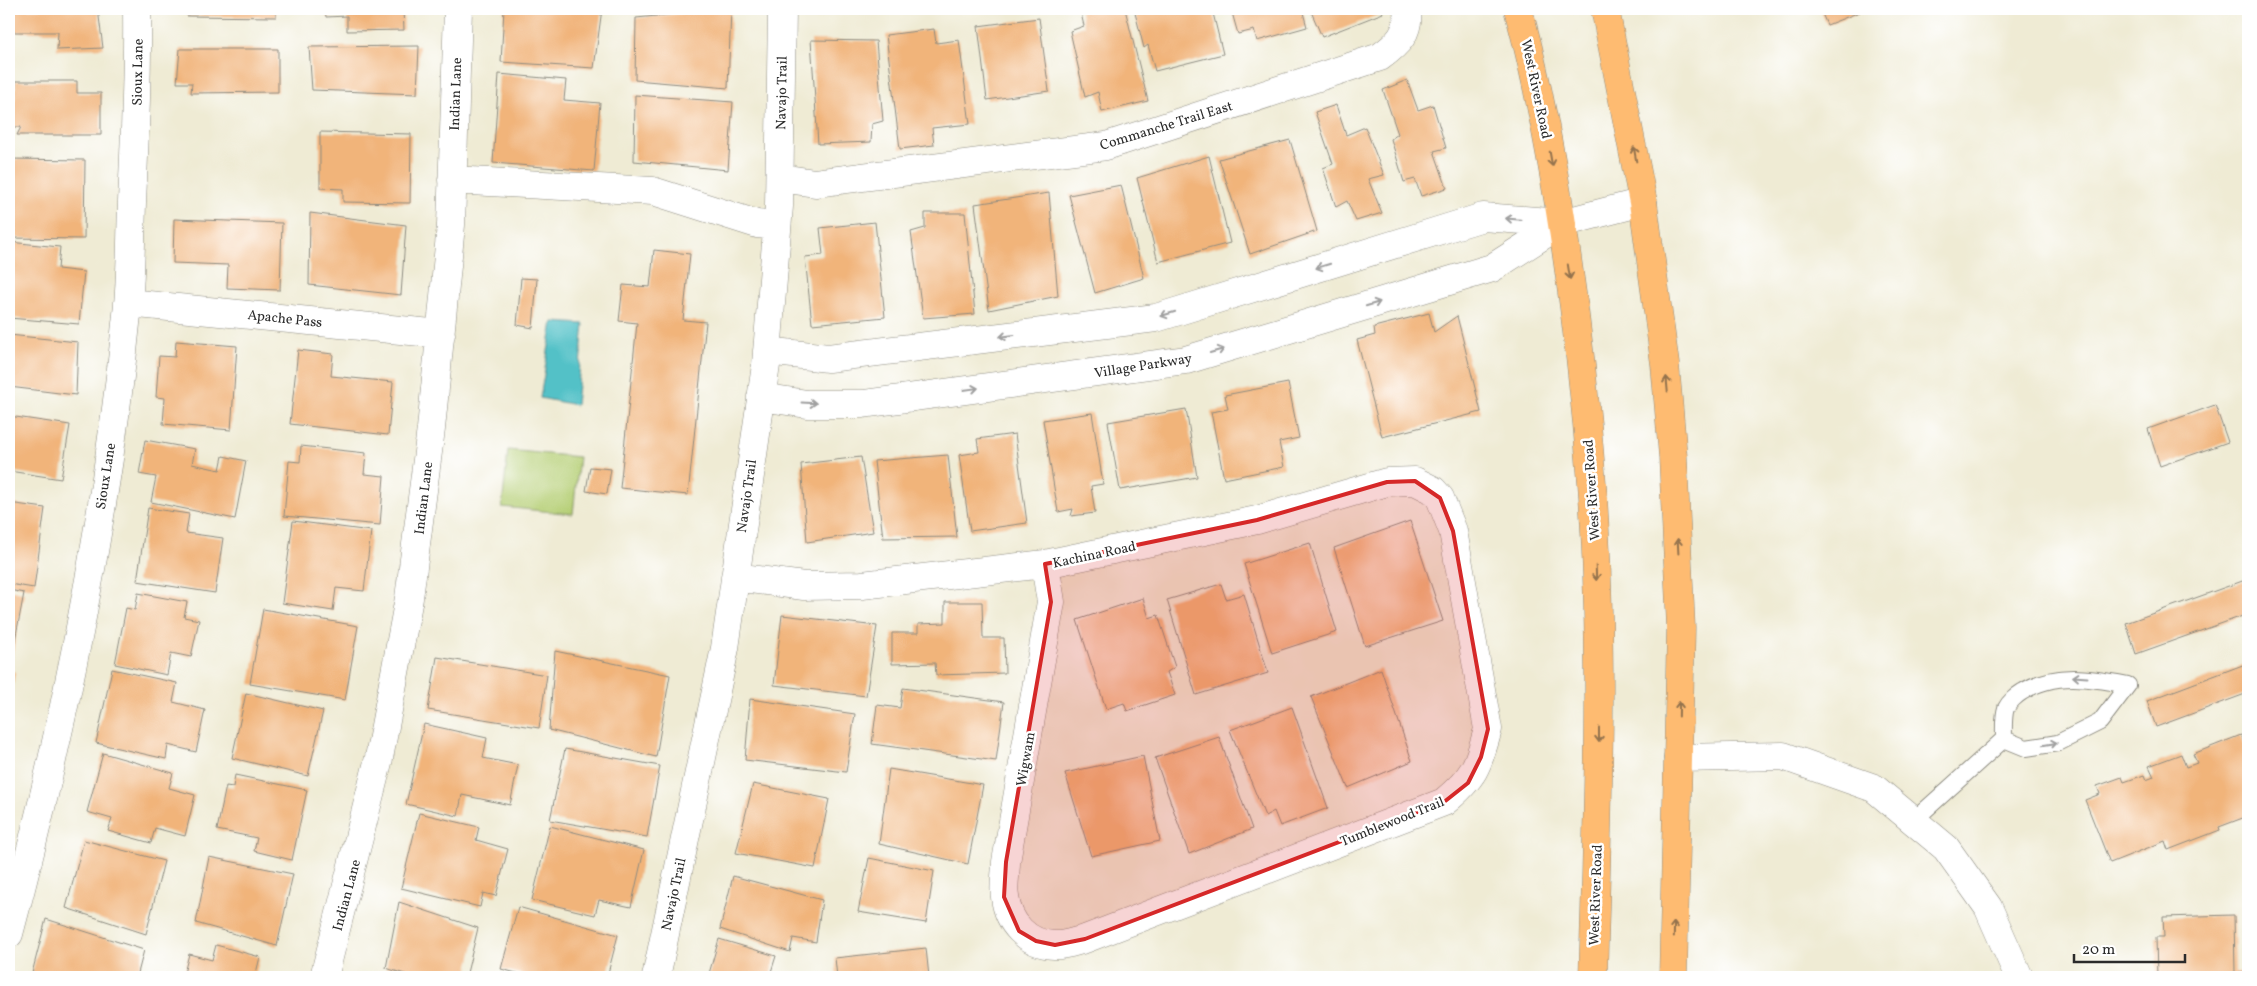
<svg xmlns="http://www.w3.org/2000/svg" width="2257" height="986" viewBox="0 0 2257 986" font-family="Vollkorn,serif">
<rect width="100%" height="100%" fill="#fff"/>
<filter id="ink" filterUnits="userSpaceOnUse"><feTurbulence type="fractalNoise" baseFrequency=".02" numOctaves="2"/><feDisplacementMap in="SourceGraphic" scale="10" xChannelSelector="R" yChannelSelector="G"/><feConvolveMatrix kernelMatrix="1 2 1 2 8 2 1 2 1" color-interpolation-filters="sRGB"/></filter>
<filter id="wash" filterUnits="userSpaceOnUse"><feTurbulence type="fractalNoise" baseFrequency=".0096" numOctaves="4" result="noise"/><feDisplacementMap in="SourceGraphic" scale="20" xChannelSelector="R" yChannelSelector="G"/><feGaussianBlur stdDeviation="1.12" result="paint"/><feColorMatrix in="noise" values="0 0 0 0 0 0 0 0 0 0 0 0 0 0 0 0 0 1.4 0 .05"/><feComposite in="paint" operator="in"/></filter>
<g filter="url(#wash)">
<rect width="100%" height="100%" fill="#efebd4"/>
<path fill="#b5cf75" stroke="#707d50" d="M508 450 579 457 573 514 502 507Z"/>
<path fill="#53c1c7" stroke="#3f7679" d="M553 322 584 324 576 405 540 398Z"/>
<g id="blocks">
<path fill="#f1b47a" d="M9 9H98L103 48 57 50 58 32H9Z
M188 9H276V17L187 16Z
M325 9H403L404 30 347 31V16L326 17Z
M504 9H602L594 68 501 62Z
M728 9H731L728 88 635 80 636 18Z
M1080 9H1125L1148 101 1102 112 1098 92 1085 97 1070 31 1084 26Z
M1134 9H1212L1223 54 1155 71 1148 45 1144 48Z
M1231 9H1302L1307 27 1257 41 1254 30 1238 34Z
M1310 9H1381L1383 13 1322 37Z
M1820 9H1867L1827 25Z
M1039 18 1049 91 987 100 978 26Z
M934 29 936 43 959 40 970 124 932 128 934 145 900 149 886 35Z
M811 40 876 41 883 121 872 124 871 142 818 144Z
M419 46 417 94 312 90 309 47Z
M180 49H278V92L191 93 192 83H177Z
M499 74 566 80 564 100 600 103 594 171 493 163Z
M1407 80 1418 110 1433 105 1446 148 1434 151 1447 188 1421 196 1415 179 1404 182 1391 139 1398 134 1383 90Z
M16 81H77V93H101V135H17L21 127H9V99H15Z
M635 95 733 102 728 170 634 161Z
M1336 105 1346 135 1365 127 1384 175 1368 179 1382 213 1356 221 1347 201 1336 207 1323 168 1333 164 1315 112Z
M320 132 411 134 410 203 343 202V189L320 188Z
M1290 140 1317 231 1250 254 1219 159Z
M1209 156 1230 243 1158 262 1137 178Z
M9 159 85 160 84 239 9 238Z
M1121 185 1144 278 1095 293 1069 195Z
M1049 193 1058 296 989 310 975 204Z
M310 213 406 225 401 295 309 285Z
M925 213H965L975 314 923 318 911 232 925 228Z
M174 219 282 223 280 290 227 288 228 265 173 263Z
M875 222 885 317 812 324 805 257 823 255 820 228Z
M9 242 60 247 58 269 84 272 79 324 9 318Z
M654 250 690 254 683 320 706 322 688 495 620 488 637 323 619 321 623 285 650 287Z
M521 278 537 279 533 328 517 325Z
M1429 313 1434 332 1457 316 1481 412 1382 437 1357 340 1375 335 1374 327Z
M9 335 78 342 76 395 9 387Z
M176 341 237 346 231 430 163 424 165 398 156 397 159 356 175 357Z
M298 350 333 354 331 376 393 382 388 435 290 424Z
M1288 383 1299 438 1279 442 1284 467 1224 479 1211 412 1228 409 1225 395Z
M2215 405 2228 442 2160 466 2148 429Z
M1186 409 1197 477 1120 490 1108 422Z
M1092 413 1103 484 1091 486 1095 513 1071 516 1073 509 1058 512 1043 420Z
M9 416 70 425 61 479 9 471Z
M1015 434 1027 523 970 531 959 455 979 452 977 439Z
M145 440 195 449 192 464 220 470 223 456 246 461 235 519 151 502 156 477 139 474Z
M301 446 366 453 364 474 384 476 380 525 284 516 289 461 300 462Z
M948 455 957 537 883 538 874 461Z
M861 457 873 532 807 542 801 464Z
M590 467 611 469 607 494 586 491Z
M9 503 45 508 34 588 9 584Z
M148 508 189 514 186 533 223 538 215 593 137 581Z
M293 521 371 531 364 591 336 588 333 611 282 603Z
M1410 521 1443 621 1365 646 1334 548Z
M1310 543 1337 632 1272 653 1244 564Z
M2248 579V614L2136 654 2126 623Z
M1221 584 1226 599 1244 594 1268 673 1196 695 1167 600Z
M9 590 24 593 10 667H9Z
M138 593 187 602 184 617 199 620 191 657 171 653 167 675 115 664 126 608 135 610Z
M1143 598 1149 618 1158 615 1175 667 1167 672 1175 695 1127 711 1124 703 1106 709 1077 620Z
M945 602H982L983 638H1004L1005 673 936 675 935 663 892 664V633H918V624L945 623Z
M263 609 358 626 345 700 250 684Z
M782 615 877 626 866 696 774 685Z
M555 651 670 675 656 757 549 730Z
M437 657 547 675 539 728 428 710Z
M2248 663V693L2156 727 2147 701Z
M112 669 177 683 173 702 205 710 196 752 168 745 166 759 96 743Z
M1381 669 1412 761 1348 788 1311 697Z
M9 671 15 672 10 702H9Z
M903 688 1004 702 996 761 872 744 877 705 900 708Z
M246 693 323 711 308 776 232 758Z
M750 699 855 714 846 772 745 760Z
M1292 707 1328 808 1280 826 1274 811 1265 816 1230 730Z
M424 724 487 738 483 758 518 765 510 805 462 795 458 816 406 804Z
M2241 735 2246 747 2248 746V816L2219 827 2220 830 2168 850 2165 841 2110 863 2085 800 2100 794 2097 786 2122 777 2124 782 2144 775 2146 780 2154 777 2149 766 2181 754 2186 767 2197 763 2193 754Z
M1219 737 1252 829 1189 854 1155 758Z
M565 749 660 766 647 837 550 820Z
M103 753 173 773 169 788 195 795 185 836 155 828 151 843 108 831 112 819 87 812Z
M1143 756 1160 841 1091 856 1065 773Z
M889 769 983 785 968 864 879 844Z
M235 775 307 790 292 860 254 851 257 838 217 830 226 786 233 787Z
M753 784 829 799 815 868 736 853Z
M419 813 479 827 476 840 508 849 496 896 483 893 480 907 401 888Z
M550 826 644 850 631 907 599 900 595 915 532 900Z
M84 840 164 861 146 934 66 908Z
M209 857 293 874 277 946 196 923Z
M869 858 934 871 926 923 858 912Z
M733 876 822 900 816 942 793 938 790 952 720 929Z
M399 902 478 928 466 977H414L386 968Z
M518 907 618 935 607 977H532L501 969Z
M2234 915 2235 973H2248V977H2157L2156 937H2164L2163 917Z
M46 919 144 950 137 977H31Z
M719 939 776 956 771 972 783 975 782 977H708Z
M216 945 260 957 256 973 269 977H183L189 954 212 960Z
M926 948 929 977H837L835 958Z"/>
</g>
</g>
<g filter="url(#ink)">
<use href="#blocks" fill-opacity="0" stroke="#8d8b80" stroke-width="1"/>
<g fill="none" stroke-linecap="round" stroke-linejoin="round">
<g stroke="#8d8b80" stroke-width="18">
<path id="lane" d="M1913 821 2004 739C2004 730 2003 717 2006 708 2009 702 2017 695 2022 692 2055 671 2091 678 2128 685L2100 722 2058 743 2026 748 2004 739"/>
</g>
<g stroke="#8d8b80" stroke-width="29">
<path id="street" d="M780 178 815 183 1106 146 1380 57C1398 44 1410 33 1407 9
M452 180 653 191 757 224 777 226
M128 303 441 334
M767 351 828 358 1156 318 1483 217 1562 223
M761 397 807 404H863L1186 360 1492 268 1562 223 1643 202
M735 577 804 586 862 585 1045 564 1257 520 1387 482 1415 481 1433 490 1440 498 1453 531 1488 729C1478 767 1474 777 1444 802L1085 939C1076 941 1064 946 1054 945 1027 944 1008 923 1005 897 1003 886 1006 873 1006 862L1051 602 1045 564
M1678 758 1783 756 1874 788 1946 848 1988 907 2019 977
M9 934C64 728 107 518 128 305 131 271 131 236 132 202 135 137 138 73 137 9
M324 977 379 758 409 598 431 429 451 225 458 9
M656 977 725 648 766 365 779 206 782 9"/>
</g>
<g stroke="#8d8b80" stroke-width="29">
<path id="primary" d="M1518 9C1536 73 1548 139 1559 205 1574 297 1585 390 1592 483 1604 647 1598 813 1593 977
M1605 9 1643 202 1665 364 1673 457 1681 628 1673 977"/>
</g>
<use href="#lane" stroke="#fff" stroke-width="16"/>
<use href="#street" stroke="#fff" stroke-width="28"/>
<use href="#primary" stroke="#febb71" stroke-width="28"/>
</g>
<defs><path id="oneway-shaft" d="M-6 0H5M1.5-3L5.5 0L1.5 3" fill="none" stroke-width="1.6" stroke-linecap="round" stroke-linejoin="round" transform="scale(1.25)"/></defs>
<g stroke="#94734e">
<use href="#oneway-shaft" transform="translate(1635 154) rotate(-100)"/>
<use href="#oneway-shaft" transform="translate(1551 159) rotate(80)"/>
<use href="#oneway-shaft" transform="translate(1569 272) rotate(81)"/>
<use href="#oneway-shaft" transform="translate(1667 384) rotate(-95)"/>
<use href="#oneway-shaft" transform="translate(1678 546) rotate(-93)"/>
<use href="#oneway-shaft" transform="translate(1596 573) rotate(88)"/>
<use href="#oneway-shaft" transform="translate(1679 709) rotate(-89)"/>
<use href="#oneway-shaft" transform="translate(1599 735) rotate(90)"/>
<use href="#oneway-shaft" transform="translate(1674 929) rotate(-89)"/>
</g>
<g stroke="#a0a0a0">
<use href="#oneway-shaft" transform="translate(1513 219) rotate(-175)"/>
<use href="#oneway-shaft" transform="translate(1323 266) rotate(163)"/>
<use href="#oneway-shaft" transform="translate(1373 304) rotate(-17)"/>
<use href="#oneway-shaft" transform="translate(1168 314) rotate(163)"/>
<use href="#oneway-shaft" transform="translate(1007 336) rotate(173)"/>
<use href="#oneway-shaft" transform="translate(1217 351) rotate(-16)"/>
<use href="#oneway-shaft" transform="translate(971 389) rotate(-8)"/>
<use href="#oneway-shaft" transform="translate(809 403) rotate(3)"/>
<use href="#oneway-shaft" transform="translate(2080 677) rotate(-176)"/>
<use href="#oneway-shaft" transform="translate(2050 744) rotate(-10)"/>
</g>
</g>
<path fill="#d62828" fill-opacity="0.2" stroke="#d62828" stroke-width="4" stroke-linejoin="round" d="M1415 481 1440 498 1453 531 1488 729 1481 757 1468 783 1444 802 1085 939 1055 945 1036 941 1019 931 1004 897 1006 862 1051 602 1045 564 1257 520 1387 482Z"/>
<g text-anchor="middle" stroke-width="5" stroke-linejoin="round" paint-order="stroke">
<g font-size="14" fill="#2b2b2b" stroke="#fff">
<text transform="translate(137 72) rotate(-89)" y="5">Sioux Lane</text>
<text transform="translate(1537 89) rotate(78)" y="5">West River Road</text>
<text transform="translate(781 93) rotate(-89)" y="5">Navajo Trail</text>
<text transform="translate(455 94) rotate(-88)" y="5">Indian Lane</text>
<text transform="translate(1166 125) rotate(-17)" y="5">Commanche Trail East</text>
<text transform="translate(285 318) rotate(6)" y="5">Apache Pass</text>
<text transform="translate(1143 365) rotate(-9)" y="5">Village Parkway</text>
<text transform="translate(105 476) rotate(-81)" y="5">Sioux Lane</text>
<text transform="translate(1591 490) rotate(-94)" y="5">West River Road</text>
<text transform="translate(746 496) rotate(-82)" y="5">Navajo Trail</text>
<text transform="translate(423 498) rotate(-83)" y="5">Indian Lane</text>
<text transform="translate(1094 554) rotate(-12)" y="5">Kachina Road</text>
<text transform="translate(1025 759) rotate(-80)" y="5">Wigwam</text>
<text transform="translate(1392 821) rotate(-22)" y="5">Tumblewood Trail</text>
<text transform="translate(673 894) rotate(-78)" y="5">Navajo Trail</text>
<text transform="translate(346 895) rotate(-75)" y="5">Indian Lane</text>
<text transform="translate(1595 895) rotate(-88)" y="5">West River Road</text>
</g>
</g>
<rect width="2257" height="986" fill="none" stroke="#fff" stroke-width="30"/>
<path d="M2074 954v8h111v-8" fill="none" stroke="#2b2b2b" stroke-width="2.5"/>
<text x="2082" y="954" font-size="15" fill="#2b2b2b" stroke="#ffffff" stroke-width="4" paint-order="stroke">20 m</text>
</svg>
